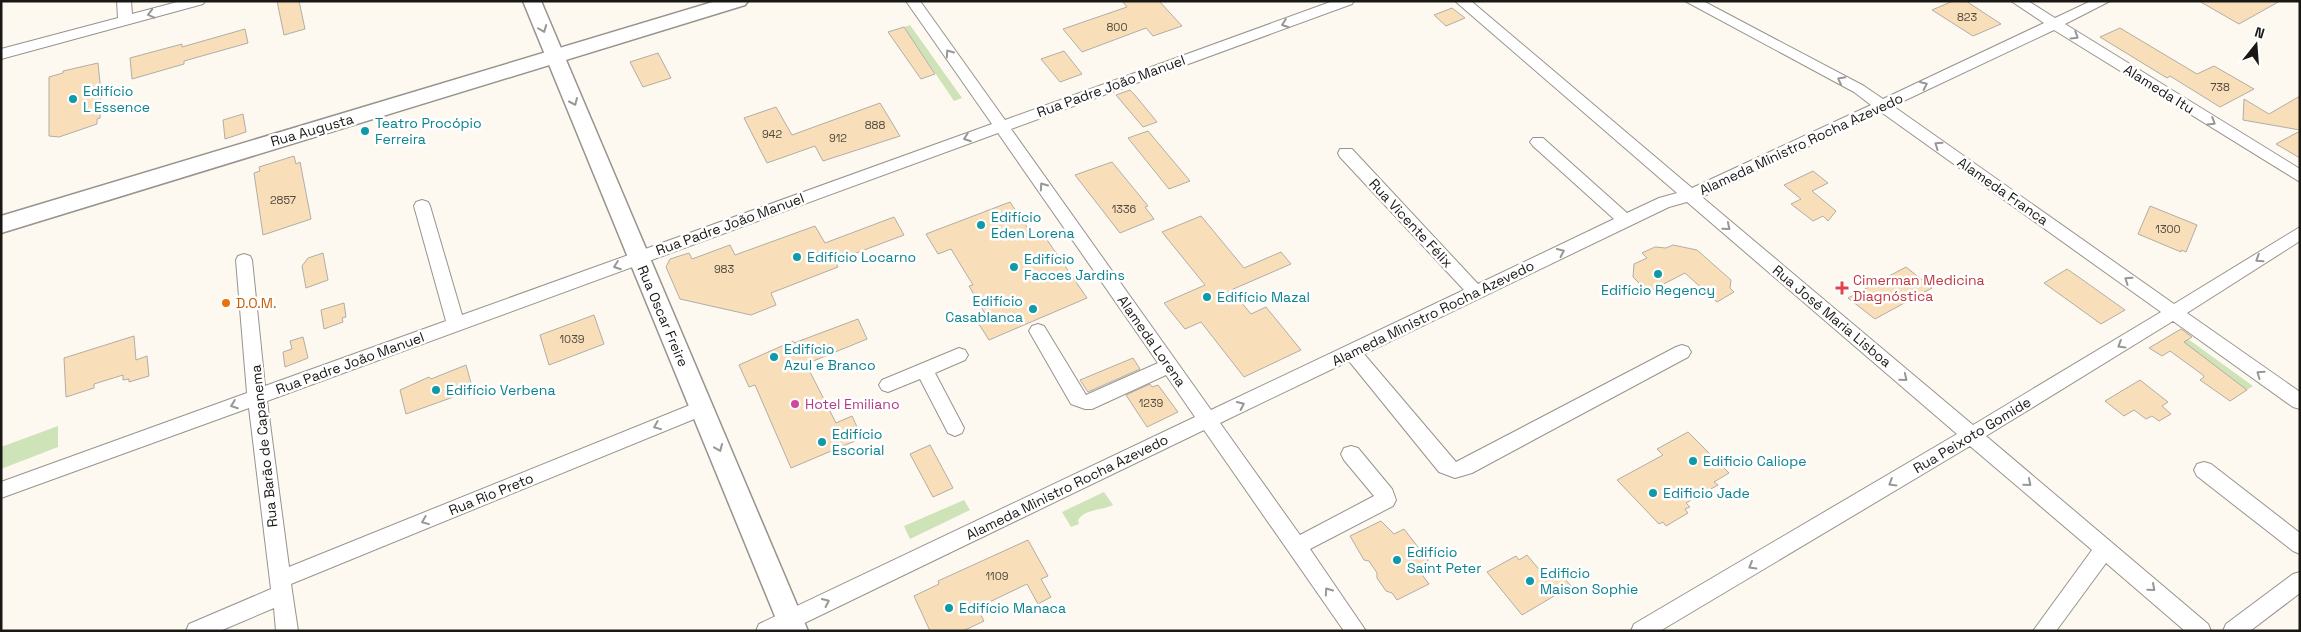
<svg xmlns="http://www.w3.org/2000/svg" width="2301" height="632" viewBox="0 0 2301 632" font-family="'Space Grotesk',sans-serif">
<rect width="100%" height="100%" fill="#fdf8f0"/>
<path fill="#cfe3b9" d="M910 25 962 98 954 101 904 27Z
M2177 331 2253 386 2247 390 2172 334Z
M58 426V447L1 469V447Z
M1104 492 1113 505C1102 511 1086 508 1078 520L1079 524 1071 527 1062 512Z
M964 500 970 510 910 539 904 526Z"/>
<path fill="#f9dfb9" stroke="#b2ada6" d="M277 1H299L305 29 284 35Z
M1122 1H1159L1182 26 1153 36 1146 28 1082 52 1063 29 1127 7Z
M1953 1H1966L2001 24 1973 36 1932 10Z
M2199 1H2280L2239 24Z
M1452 8 1465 18 1446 26 1434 15Z
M904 27 935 74 921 79 888 32Z
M2120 28 2197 74 2214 66 2254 89 2220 107 2170 76 2167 78 2100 37Z
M245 29 248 43 184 61V64L132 79 130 58 182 44V47Z
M1064 51 1082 74 1060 82 1041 59Z
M658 53 671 78 643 87 630 62Z
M98 63 101 92 100 118 97 119V124L59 137 49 136V77L63 73V71Z
M1130 90 1134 94 1157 122 1143 127 1116 95Z
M2300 96V130L2243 120 2244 99 2269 114Z
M880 103 900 136 823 161 815 146 767 163 744 118 776 107 792 135Z
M243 114 246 132 225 139 223 120Z
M1148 131 1190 181 1169 189 1128 138Z
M2300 131V158L2276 144Z
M294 156 296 164 300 162 311 219 263 235 254 173 260 171 259 167Z
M1112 162 1148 206 1145 207 1154 219 1120 233 1075 175Z
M1813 171 1828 183 1812 191 1836 211 1828 221 1823 216 1813 221 1791 204 1801 199 1784 185Z
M1010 202 1033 236 1043 234 1087 298 989 340 977 321 987 317 969 286 973 285 951 249 938 254 926 234Z
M2150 206 2197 225 2186 252 2181 250V252L2138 234Z
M1201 216 1244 268 1281 252 1291 264 1231 290 1251 314 1266 307 1301 350 1244 377 1201 322 1185 329 1164 303 1205 285 1162 232Z
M894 217 904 235 835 261 838 267 771 293 776 305 751 315 680 299 666 267 670 259 689 253 692 259 730 245 735 255 815 226 825 243Z
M1673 245 1697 250 1731 280 1730 288 1734 292 1717 302 1685 273 1648 292 1633 277 1634 264 1647 258 1642 253 1655 247 1666 248Z
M323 253 328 280 306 288 302 266 308 258Z
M1906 267 1932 288 1875 319 1848 298Z
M2067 269 2080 278 2125 310 2101 324 2044 283Z
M344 303 346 317 342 318 343 322 324 329 321 310Z
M594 315 604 344 549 365 540 335Z
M858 319 867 339 806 364 836 423 852 416 862 438 791 468 755 385 749 387 739 365 793 341 794 343Z
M2181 329 2192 337 2184 342 2247 390 2230 401 2200 380 2204 377 2203 375 2170 351 2162 356 2149 348Z
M134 336 136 360 147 356 149 376 129 382V379L123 380V375L94 384V388L66 397 64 358Z
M303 337 308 358 285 367 283 352 292 349 290 341Z
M1133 358 1140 369 1088 392 1080 380Z
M466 365 473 390 406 414 400 390 429 377 431 379Z
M2140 380 2168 402 2162 406 2171 414 2159 421 2152 416 2146 419 2134 410 2124 416 2105 401Z
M1150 384 1152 387 1158 385 1178 412 1147 427 1126 395Z
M1688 432 1729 473 1714 482 1718 485 1686 503 1690 507 1685 509 1688 513 1666 526 1663 522 1659 524 1617 480 1663 455 1657 449Z
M930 445 953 488 933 497 910 454Z
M1381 521 1394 534 1404 529 1428 560 1423 576 1429 584 1397 600 1392 593 1386 591 1377 578V573L1369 561 1364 560 1350 536Z
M1028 540 1048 576 1041 579 1051 597 1038 604 1027 584 977 608 984 621 963 631H930L914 596 939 584 938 581Z
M1527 555 1543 574 1555 567 1571 586 1522 615 1487 572 1516 556 1519 560Z"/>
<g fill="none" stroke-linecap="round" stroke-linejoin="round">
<g stroke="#98938d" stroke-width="2">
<path id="minor" d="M117 1H131L132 14 181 1H205L203 4 1 59V49L118 18Z
M906 1H920L1005 120 1333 1H1354L1352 4 1011 129 1211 410 1464 290 1340 157 1338 153 1340 149H1352L1478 284 1614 219 1533 146 1530 142 1533 138H1543L1627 213 1659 198 1677 193 1455 1H1471L1692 188 1871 105 1854 92 1685 1H1703L1864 86 1883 99 2044 23 2011 1H2028L2055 18 2091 1H2110L2065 24 2300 169V182L2054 30 1893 106 2174 304 2300 227V241L2187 313 2300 392V409L2293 407 2173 321 1986 436 2208 624 2211 631H2185L2106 563 2056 631H2033L2092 550 1970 446 1660 631H1631L1634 624 1957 434 1687 202 1669 207 1364 354 1456 462 1676 347 1682 345 1688 347 1691 352 1688 357 1472 473 1455 478 1439 472 1349 361 1220 423 1300 535 1374 496 1344 460 1341 454 1344 448 1351 446 1358 448 1392 489 1396 500 1393 506 1310 549 1366 631H1344L1204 430 788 631H756L759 624 1195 417 1166 375 1092 409H1085L1071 404 1029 331 1032 326 1038 324 1044 326 1086 395 1158 363 998 133 267 401 289 567 695 403 702 400 709 403 711 408 709 413 291 584 298 631H276L274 608 220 631H186L189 624 271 589 249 408 1 498V482L247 393 236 260 238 256 244 254 250 256 252 260 265 386 446 321 414 206 416 202 422 200 428 202 430 206 462 315 992 124ZM1881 112 2161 312 1973 425 1702 197Z
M959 348 965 350 968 355 965 360 935 373 964 428 962 433 955 436 948 433 920 379 888 392 882 390 879 385 882 380Z
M2204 462 2211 464 2300 533V554L2293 551 2197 476 2194 470 2197 464Z
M2300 572V593L2250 631H2223L2226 624 2293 574Z"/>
</g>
<g stroke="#98938d" stroke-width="3">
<path id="tertiary" d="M523 1H541L808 631H781Z"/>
</g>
<g stroke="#98938d" stroke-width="3">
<path id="secondary" d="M716 1H748L745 5 1 233V216Z"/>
</g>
<use href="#minor" fill="#fff" fill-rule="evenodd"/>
<use href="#tertiary" fill="#fff" fill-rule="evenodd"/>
<use href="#secondary" fill="#fff" fill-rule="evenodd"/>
</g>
<defs><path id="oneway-chevron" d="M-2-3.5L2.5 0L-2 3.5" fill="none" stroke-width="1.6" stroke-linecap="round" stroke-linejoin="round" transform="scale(1.25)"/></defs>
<g stroke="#989796">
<use href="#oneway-chevron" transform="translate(151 14) rotate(165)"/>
<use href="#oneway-chevron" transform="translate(1285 24) rotate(160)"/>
<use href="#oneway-chevron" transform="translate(543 29) rotate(69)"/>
<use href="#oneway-chevron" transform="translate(2075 36) rotate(32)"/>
<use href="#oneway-chevron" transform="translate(949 53) rotate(-125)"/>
<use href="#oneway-chevron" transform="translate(1841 80) rotate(-152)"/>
<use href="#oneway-chevron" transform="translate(1924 85) rotate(-25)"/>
<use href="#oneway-chevron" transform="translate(574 102) rotate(66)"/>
<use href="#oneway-chevron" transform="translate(2212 122) rotate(32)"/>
<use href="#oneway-chevron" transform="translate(967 138) rotate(160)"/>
<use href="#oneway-chevron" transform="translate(1938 145) rotate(-145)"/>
<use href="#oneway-chevron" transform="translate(1043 186) rotate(-125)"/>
<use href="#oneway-chevron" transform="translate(1727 227) rotate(40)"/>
<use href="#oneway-chevron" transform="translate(1561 252) rotate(-25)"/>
<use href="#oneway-chevron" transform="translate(2259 259) rotate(147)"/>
<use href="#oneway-chevron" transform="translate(617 266) rotate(160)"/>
<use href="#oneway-chevron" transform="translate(2128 280) rotate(-145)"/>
<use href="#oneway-chevron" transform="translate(2121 345) rotate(149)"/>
<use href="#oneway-chevron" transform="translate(2260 374) rotate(-145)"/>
<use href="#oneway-chevron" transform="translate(1904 378) rotate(40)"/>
<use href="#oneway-chevron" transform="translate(234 405) rotate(160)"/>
<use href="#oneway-chevron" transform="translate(1241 405) rotate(-25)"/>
<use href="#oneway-chevron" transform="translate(657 426) rotate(158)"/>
<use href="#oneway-chevron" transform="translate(719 448) rotate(67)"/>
<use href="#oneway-chevron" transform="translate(1892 483) rotate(149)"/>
<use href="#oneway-chevron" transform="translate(2028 483) rotate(40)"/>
<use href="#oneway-chevron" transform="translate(425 521) rotate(158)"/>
<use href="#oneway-chevron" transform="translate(1752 566) rotate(150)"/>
<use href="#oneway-chevron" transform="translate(2152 588) rotate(41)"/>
<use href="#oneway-chevron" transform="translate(1328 591) rotate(-125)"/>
<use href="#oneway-chevron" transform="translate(826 602) rotate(-25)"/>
</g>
<g fill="#0f9aa8" stroke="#fff" stroke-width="2">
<circle cx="73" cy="99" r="5"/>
<circle cx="365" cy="131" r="5"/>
<circle cx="981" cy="225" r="5"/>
<circle cx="797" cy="257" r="5"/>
<circle cx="1014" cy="267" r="5"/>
<circle cx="1658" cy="274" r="5"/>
<circle cx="1207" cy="297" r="5"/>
<circle cx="1033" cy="309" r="5"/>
<circle cx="774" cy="357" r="5"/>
<circle cx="436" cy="390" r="5"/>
<circle cx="822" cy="442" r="5"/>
<circle cx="1693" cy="461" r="5"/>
<circle cx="1653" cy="493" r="5"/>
<circle cx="1397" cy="560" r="5"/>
<circle cx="1530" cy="581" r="5"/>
<circle cx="949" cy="608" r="5"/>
</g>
<path fill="#e0444e" stroke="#fff" stroke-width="2" d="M1839.5 280.5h5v5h5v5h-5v5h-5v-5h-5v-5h5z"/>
<circle fill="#e8710a" stroke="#fff" stroke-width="2" cx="226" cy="303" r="5"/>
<circle fill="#d1479c" stroke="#fff" stroke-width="2" cx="795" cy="404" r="5"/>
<g text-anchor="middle" stroke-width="5" stroke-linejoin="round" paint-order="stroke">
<g font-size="11" fill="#514a3e">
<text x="1967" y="21">823</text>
<text x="1117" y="31">800</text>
<text x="2220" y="91">738</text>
<text x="875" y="129">888</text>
<text x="772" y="138">942</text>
<text x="838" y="142">912</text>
<text x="283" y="204">2857</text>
<text x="1124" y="213">1336</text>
<text x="2168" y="233">1300</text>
<text x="724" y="273">983</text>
<text x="572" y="343">1039</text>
<text x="1151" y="407">1239</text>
<text x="997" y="580">1109</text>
</g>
<g font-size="14" fill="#191815" stroke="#fff">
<text transform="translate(1111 86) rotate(-20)" y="5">Rua Padre João Manuel</text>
<text transform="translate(2159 89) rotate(32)" y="5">Alameda Itu</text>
<text transform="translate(312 130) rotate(-16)" y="5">Rua Augusta</text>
<text transform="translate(1801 144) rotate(-25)" y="5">Alameda Ministro Rocha Azevedo</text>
<text transform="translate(2003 191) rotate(35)" y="5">Alameda Franca</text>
<text transform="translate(1411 223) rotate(47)" y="5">Rua Vicente Félix</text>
<text transform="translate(730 224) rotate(-20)" y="5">Rua Padre João Manuel</text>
<text transform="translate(1433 313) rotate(-26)" y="5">Alameda Ministro Rocha Azevedo</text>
<text transform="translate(663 316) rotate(67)" y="5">Rua Oscar Freire</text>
<text transform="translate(1832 316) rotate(40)" y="5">Rua José Maria Lisboa</text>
<text transform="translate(1152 341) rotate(55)" y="5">Alameda Lorena</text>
<text transform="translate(350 363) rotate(-20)" y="5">Rua Padre João Manuel</text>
<text transform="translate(1972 435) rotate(-31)" y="5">Rua Peixoto Gomide</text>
<text transform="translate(264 446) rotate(-96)" y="5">Rua Barão de Capanema</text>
<text transform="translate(1067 487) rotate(-26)" y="5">Alameda Ministro Rocha Azevedo</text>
<text transform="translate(491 494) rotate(-22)" y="5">Rua Rio Preto</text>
</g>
<g font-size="14" fill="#0d838f" stroke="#fff" text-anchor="start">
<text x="83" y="96">Edifício<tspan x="83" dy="16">L Essence</tspan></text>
<text x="375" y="128">Teatro Procópio<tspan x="375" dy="16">Ferreira</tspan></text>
<text x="991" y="222">Edifício<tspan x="991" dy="16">Eden Lorena</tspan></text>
<text x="807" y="262">Edifício Locarno</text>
<text x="1024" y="264">Edifício<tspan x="1024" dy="16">Facces Jardins</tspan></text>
<text x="1658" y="295" text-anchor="middle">Edifício Regency</text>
<text x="1217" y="302">Edifício Mazal</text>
<text x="1023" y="306" text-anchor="end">Edifício<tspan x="1023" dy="16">Casablanca</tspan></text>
<text x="784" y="354">Edifício<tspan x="784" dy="16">Azul e Branco</tspan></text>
<text x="446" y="395">Edifício Verbena</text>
<text x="832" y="439">Edifício<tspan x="832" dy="16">Escorial</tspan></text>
<text x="1703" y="466">Edificio Caliope</text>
<text x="1663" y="498">Edificio Jade</text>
<text x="1407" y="557">Edifício<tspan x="1407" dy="16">Saint Peter</tspan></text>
<text x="1540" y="578">Edificio<tspan x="1540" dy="16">Maison Sophie</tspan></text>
<text x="959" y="613">Edifício Manaca</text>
</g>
<g font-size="14" fill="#be3a42" stroke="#fff" text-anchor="start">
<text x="1853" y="285">Cimerman Medicina<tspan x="1853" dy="16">Diagnóstica</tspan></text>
</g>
<g font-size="14" fill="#c56008" stroke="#fff" text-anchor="start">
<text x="236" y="308">D.O.M.</text>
</g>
<g font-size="14" fill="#b23c85" stroke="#fff" text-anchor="start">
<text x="805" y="409">Hotel Emiliano</text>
</g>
</g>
<rect width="2301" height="632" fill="none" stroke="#191815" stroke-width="5"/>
<g transform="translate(2256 45) rotate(17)" stroke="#ffffff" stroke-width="4" paint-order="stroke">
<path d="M0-4L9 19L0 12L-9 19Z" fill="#191815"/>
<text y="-8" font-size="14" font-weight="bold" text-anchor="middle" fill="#191815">N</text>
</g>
</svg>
